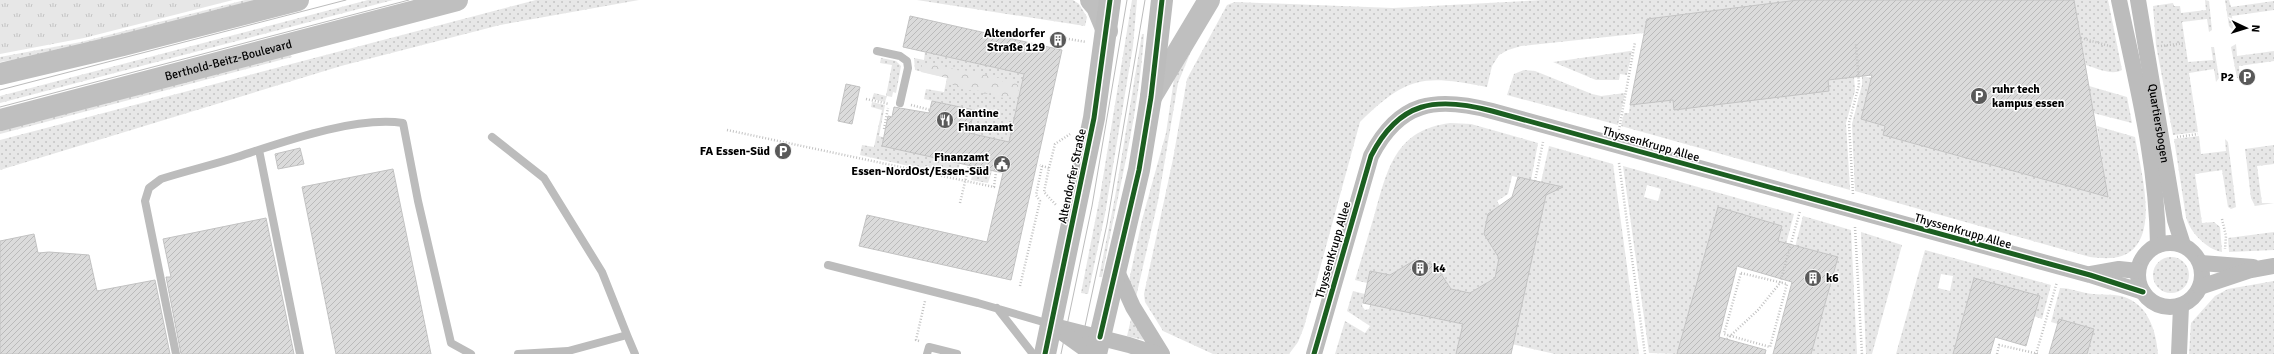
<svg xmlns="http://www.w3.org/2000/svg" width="2274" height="354" viewBox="0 0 2274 354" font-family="Signika,sans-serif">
<defs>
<pattern id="grass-dots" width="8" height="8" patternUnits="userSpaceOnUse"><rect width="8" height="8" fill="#e7e7e7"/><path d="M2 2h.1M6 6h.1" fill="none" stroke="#c4c4c4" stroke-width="1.8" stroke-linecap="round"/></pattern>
<pattern id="forest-crowns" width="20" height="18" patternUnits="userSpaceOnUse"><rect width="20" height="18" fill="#e7e7e7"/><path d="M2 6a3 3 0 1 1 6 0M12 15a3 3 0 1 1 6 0" fill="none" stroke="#c4c4c4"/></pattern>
<pattern id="park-tufts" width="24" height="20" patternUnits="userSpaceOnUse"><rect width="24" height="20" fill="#e7e7e7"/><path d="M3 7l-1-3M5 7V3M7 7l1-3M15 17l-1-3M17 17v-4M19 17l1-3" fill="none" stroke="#c4c4c4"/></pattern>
<pattern id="building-hatch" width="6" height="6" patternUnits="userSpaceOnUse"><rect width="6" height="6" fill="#dbdbdb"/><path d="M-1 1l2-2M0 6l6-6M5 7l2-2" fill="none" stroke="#bababa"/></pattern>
</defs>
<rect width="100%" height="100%" fill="#fff"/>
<path fill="url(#grass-dots)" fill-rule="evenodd" d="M245 0H264L37 56 0 62V57L81 42Z
M368 0H393L0 103V96Z
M536 0H639L500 25 341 66 0 170V140Z
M917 0H1073L1079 4 1087 17 1085 26Z
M1132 0H1137L1133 46 1105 214 1088 294 1081 293 1100 196Z
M1543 0H1798L1647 19 1644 33 1521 46 1508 50 1499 55 1492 66 1487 87C1423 75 1408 75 1360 122L1304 327 1298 342 1289 354H1213L1163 331 1145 302 1144 294 1173 159 1187 79 1227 5 1235 2 1393 8Z
M2074 0H2108L2122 70C2112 76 2096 68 2086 65Z
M2205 0 2209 1 2212 30 2209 32 2207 19 2182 22 2188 62 2213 60 2211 47H2214L2219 78 2216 82 2214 69 2189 73 2198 132 2173 135 2156 45 2153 6 2173 3 2174 6H2180L2181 13 2206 10Z
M2225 0H2229L2231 7 2274 1V10L2232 16 2233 28 2232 29 2229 26Z
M1142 34H1144C1139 114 1118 192 1103 272L1102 277H1099L1115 197Z
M1194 44 1178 83 1158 201 1136 297 1129 281 1142 220 1166 133 1174 79Z
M2236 44 2237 56 2274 51V61L2239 66 2240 78H2237L2231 47Z
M1630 51H1632L1627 75 1620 74 1619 80H1596L1553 62Z
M925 52 1024 74 1009 142 969 133 974 110 924 99 926 89 944 92 947 78 915 70 914 58 924 60Z
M290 54 292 57 0 134V129Z
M881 58 896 61 901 66 896 93 893 92 892 97 887 96 885 102 872 99 874 93 886 96 892 65 880 63Z
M1524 70 1535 71 1592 94 1601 96 1625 93 1618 125 1507 95 1514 74Z
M1862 76 1872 78 1861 118 1885 126 1883 135 2108 197 2097 126 2135 137C2140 169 2164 246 2118 257 2109 259 2099 258 2090 257L1855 191 1852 124 1862 85Z
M1854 77 1855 91 1846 123 1850 190 1621 126 1624 113H1629L1630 105Z
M2089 86 2127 97 2132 123 2093 113Z
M872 102 885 105 879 136 960 163 957 177 860 155 862 145 874 147 882 110 871 107Z
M1450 123 1471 124 1538 143 1531 180 1512 176 1508 194 1497 201 1500 206 1488 214 1484 234 1499 258 1495 278 1470 293 1451 289 1435 265 1415 260 1390 275 1370 271 1367 283 1355 280C1362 258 1368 235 1375 213 1388 167 1396 130 1450 123Z
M2199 136 2201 154 2226 151 2225 139 2228 142 2236 207 2231 209 2228 207 2222 170 2195 174 2202 223 2214 222 2220 227 2222 252C2206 249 2190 232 2186 217L2174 139Z
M2274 145V164L2257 166 2262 203H2274L2255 206 2251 198 2245 149Z
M1549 146 1613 164 1639 354H1555L1507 343 1546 192 1554 191 1553 185 1541 182Z
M974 166 992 171 988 183 971 180Z
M1623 166 1794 214 1785 248 1777 246 1782 226 1718 208 1677 354 1649 353ZM1647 185 1661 189 1658 201 1644 197Z
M1803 216 1851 230 1857 354H1811L1838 257 1802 247 1794 251Z
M1861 232 1902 245 1872 354H1866Z
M2274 232V250L2229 252 2228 238Z
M1925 250 2051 285 2042 319 2034 316 2039 296 1974 278 1953 354H1896ZM1941 274 1953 276 1950 291 1938 288Z
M2153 275a18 18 0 1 1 36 0a18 18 0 1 1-36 0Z
M2274 281V354H2189L2191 323 2215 296 2228 289Z
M2060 288C2071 288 2082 293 2093 294 2102 295 2112 294 2121 296 2148 303 2156 330 2158 354H2087L2094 329 2059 320 2058 324 2051 322Z
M1353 291 1365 294 1362 306 1365 310 1369 309 1371 303 1372 305 1468 325 1461 333 1456 354H1335L1345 321 1365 333 1370 326 1347 311Z
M1132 315 1144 340 1127 336Z"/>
<path fill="url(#forest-crowns)" d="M931 62 936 66 939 64 943 66 944 68 950 66 954 70 974 71 989 76 991 75 994 79 1001 77 1003 82 1009 79 1018 85 1019 90 1014 97C1007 98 996 99 991 93L984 94 981 91 967 90 965 88 946 83 947 78 921 72 922 65Z"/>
<path fill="url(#park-tufts)" d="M0 0H233L84 38 0 54Z"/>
<path fill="url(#building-hatch)" stroke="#c2c2c2" d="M1798 0H2074L2108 197 1883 135 1885 126 1861 119 1872 75 1828 80 1829 91 1674 110 1673 100 1630 105 1647 19Z
M910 16 1062 50 1011 280 859 246 867 215 987 242 1003 173 882 146 888 116 892 117 894 107 929 113 932 101 974 110 969 133 1009 142 1024 74 903 47Z
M846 84 860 87 852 124 838 121Z
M300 148 304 164 278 169 275 154Z
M393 169 431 354H336L302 187Z
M1518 177 1563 187 1546 195 1511 354H1456L1463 324 1363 303 1370 271 1390 275 1415 260 1435 265 1451 289 1470 293 1495 278 1499 258 1484 234 1488 214 1512 197Z
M1718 207 1782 226 1778 241 1838 257 1811 354H1773L1792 282 1737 266 1719 337 1766 350 1765 354H1677Z
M266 218 294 354H181L166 277H171L163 239Z
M34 234 38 253 49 252 89 255 97 291 155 280 170 354H0V241Z
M1974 278 2040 296 2026 346 1995 337 1990 354H1953Z
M2059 319 2094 329 2087 354H2049Z"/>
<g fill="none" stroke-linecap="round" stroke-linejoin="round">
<path stroke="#c2c2c2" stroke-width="2.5" stroke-dasharray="1 2" stroke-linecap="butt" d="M1063 38 1086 42
M2081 38 2113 47
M2161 46 2185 43
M866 99 889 104
M911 105 930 110
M884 129 888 108
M727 130 994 187 996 172
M1619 130 1635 42
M2177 137 2198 134
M1619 163 1645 354
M1042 166 1049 168 1044 192 1057 206
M1049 168 1055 144 1070 134
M1535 181 1543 142
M1853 194 1849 123 1859 85 1856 44
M960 203 969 165
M2222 219 2226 236 2225 249
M1855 227 1862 354
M1741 273 1787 284 1770 347 1724 334Z
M1020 286 1040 201 1036 195 1042 166 1040 165
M1727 339 1758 310 1780 283 1800 211
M919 341 916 340 925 301
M1997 354 1999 345 2039 354
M2036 354 2057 282"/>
<path stroke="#bcbcbc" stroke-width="8" d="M877 51 900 56 907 61 908 68 900 103
M492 137 544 178 602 272 627 335 568 351 518 354
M259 150 300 354
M828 265 978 303 1050 324
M997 308 1033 354
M627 335 635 354
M176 354 145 201 149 188 161 179C186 171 212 165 237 157 283 142 355 116 403 123L418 201 451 343 471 354
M927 354 929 347 957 354"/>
<g stroke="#bcbcbc" stroke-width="16">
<path d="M2119 0C2136 81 2157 162 2158 245"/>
<path id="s1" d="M2138 0 2175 220 2183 245"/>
<circle cx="2170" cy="275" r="32"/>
<path d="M2201 263 2253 267"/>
<path d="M1115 267 1133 307 1162 354"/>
<path d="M2091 274 2119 269 2138 271"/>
<path d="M2200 287 2251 270 2274 266"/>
<path d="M1050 325 1129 345 1157 354"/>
<path d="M1060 331 1092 354"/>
<path d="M1314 354 1371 156C1399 101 1436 96 1492 111L2090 275 2143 292"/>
<path d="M2179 354 2181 306"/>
</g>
<g stroke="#bfbfbf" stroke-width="22">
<path d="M1091 0 1097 7 1107 31"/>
<path d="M0 74 123 45 298 0"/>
<path d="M1151 97 1209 0"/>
<path id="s2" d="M0 120 457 0"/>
</g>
<path stroke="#bcbcbc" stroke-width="22" d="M1045 354 1094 118 1110 0
M1096 354 1139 170 1151 97 1162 0"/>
<path stroke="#bcbcbc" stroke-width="1" d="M0 90 346 0
M0 107 409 0
M1061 354 1092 206 1127 0
M1079 354 1107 224 1145 0"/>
<g stroke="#fff" stroke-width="8">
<path id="cycleway" d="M1100 337 1139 170 1151 97 1162 0
M1045 354 1094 118 1110 0
M1314 354 1371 156C1399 101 1436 96 1492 111L2090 275 2143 292"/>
</g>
<use href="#cycleway" stroke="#1b5e20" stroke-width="5"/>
</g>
<defs>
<g id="building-disc" transform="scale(0.9)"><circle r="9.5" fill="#595959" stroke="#fff"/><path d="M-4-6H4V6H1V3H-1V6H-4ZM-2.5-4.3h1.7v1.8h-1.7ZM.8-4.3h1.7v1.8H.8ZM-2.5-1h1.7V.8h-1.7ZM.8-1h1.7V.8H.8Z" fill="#fff"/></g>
<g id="parking-disc" transform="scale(0.9)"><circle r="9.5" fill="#595959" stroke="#fff"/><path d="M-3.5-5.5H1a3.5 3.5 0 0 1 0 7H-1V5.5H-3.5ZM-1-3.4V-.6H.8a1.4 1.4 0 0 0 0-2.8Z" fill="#fff"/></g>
<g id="restaurant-disc" transform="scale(0.9)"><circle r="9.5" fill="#595959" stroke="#fff"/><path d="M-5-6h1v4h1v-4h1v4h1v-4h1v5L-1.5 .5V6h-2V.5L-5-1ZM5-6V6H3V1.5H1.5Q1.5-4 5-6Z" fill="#fff"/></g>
<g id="civic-disc" transform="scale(0.9)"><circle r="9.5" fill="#595959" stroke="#fff"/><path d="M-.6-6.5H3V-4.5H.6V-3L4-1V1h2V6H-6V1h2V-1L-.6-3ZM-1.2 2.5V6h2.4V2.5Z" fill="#fff"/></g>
</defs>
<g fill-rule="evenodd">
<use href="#building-disc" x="1058" y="40"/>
<use href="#parking-disc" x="2247" y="77"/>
<use href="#parking-disc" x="1979" y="96"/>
<use href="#restaurant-disc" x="945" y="120"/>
<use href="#parking-disc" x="783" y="151"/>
<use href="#civic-disc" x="1002" y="164"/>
<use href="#building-disc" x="1420" y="268"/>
<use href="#building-disc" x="1813" y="278"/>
</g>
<g text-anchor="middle" stroke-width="3" stroke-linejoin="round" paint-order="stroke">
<g font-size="12" font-weight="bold" fill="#000" stroke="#fff" text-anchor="end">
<text x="1045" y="37">Altendorfer<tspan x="1045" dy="14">Straße 129</tspan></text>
<text x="2234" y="81">P2</text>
<text x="1992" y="93" text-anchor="start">ruhr tech<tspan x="1992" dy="14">kampus essen</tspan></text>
<text x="958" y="117" text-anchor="start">Kantine<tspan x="958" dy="14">Finanzamt</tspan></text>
<text x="770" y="155">FA Essen-Süd</text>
<text x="989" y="161">Finanzamt<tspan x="989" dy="14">Essen-NordOst/Essen-Süd</tspan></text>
<text x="1433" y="272" text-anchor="start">k4</text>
<text x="1826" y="282" text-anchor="start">k6</text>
</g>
<g font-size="12" fill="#000" stroke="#fff">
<text dy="4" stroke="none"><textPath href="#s2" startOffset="236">Berthold-Beitz-Boulevard</textPath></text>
<text dy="4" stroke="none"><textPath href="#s1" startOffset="125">Quartiersbogen</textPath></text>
<text transform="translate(1651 144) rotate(16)" y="4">ThyssenKrupp Allee</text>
<text transform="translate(1072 176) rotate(-78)" y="4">Altendorfer Straße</text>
<text transform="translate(1963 231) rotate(16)" y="4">ThyssenKrupp Allee</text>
<text transform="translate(1333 250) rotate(-74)" y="4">ThyssenKrupp Allee</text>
</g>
</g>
<g transform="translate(2246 28) rotate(94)" stroke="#ffffff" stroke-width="3" paint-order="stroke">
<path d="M0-3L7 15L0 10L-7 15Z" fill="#000000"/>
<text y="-6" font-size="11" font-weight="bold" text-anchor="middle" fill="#000000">N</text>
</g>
</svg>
